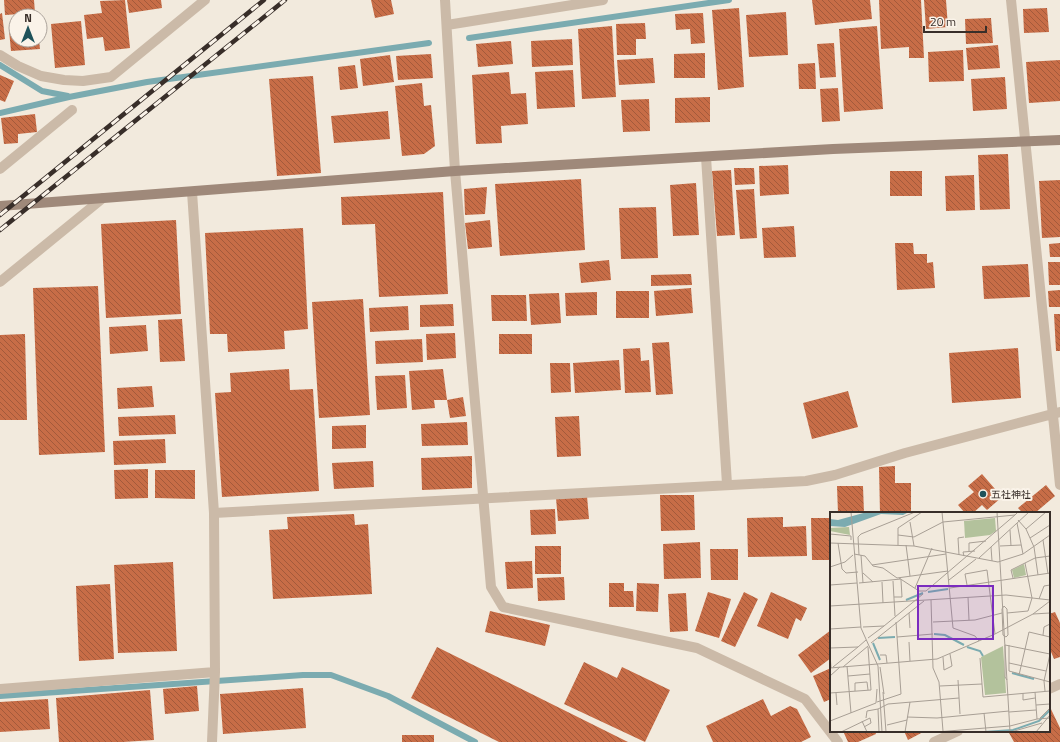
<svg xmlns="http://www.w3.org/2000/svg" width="1060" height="742" viewBox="0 0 1060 742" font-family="'Titillium Web','Noto Sans JP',sans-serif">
<defs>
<pattern id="building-back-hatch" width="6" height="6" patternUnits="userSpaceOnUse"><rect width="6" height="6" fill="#c76d47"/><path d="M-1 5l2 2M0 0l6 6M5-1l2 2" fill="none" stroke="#a35a3b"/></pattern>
</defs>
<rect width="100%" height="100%" fill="#f2eadd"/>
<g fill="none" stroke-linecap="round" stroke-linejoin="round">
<path stroke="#7babb0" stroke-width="6" d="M469 38 729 0
M0 65 42 91 68 96
M0 113 69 97 147 82 429 43
M0 696 303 675H331L388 696 475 742"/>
</g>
<path fill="url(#building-back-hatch)" d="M4 0H34L35 13 5 15Z
M125 0 130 48 105 51 103 37 87 39 84 15 102 13 100 1Z
M127 0H161L162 8 129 13Z
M371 0H391L394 14 375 18Z
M812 0H870L872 19 815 25Z
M879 0H921L924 58H909V47L881 49Z
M924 0H946L948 27 926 29Z
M739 8 744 87 718 90 712 10Z
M1047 8 1049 32 1024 33 1023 9Z
M786 12 788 55 749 57 746 15Z
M2 13 5 39 0 40V14Z
M703 13 705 43 691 44 690 29 676 30 675 14Z
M991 18 993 43 966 44 965 19Z
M81 21 85 65 55 68 51 24Z
M645 23 646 39H636V55H617L616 24Z
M612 26 616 97 582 99 578 29Z
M877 26 883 109 844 112 839 29Z
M16 29V40H39L40 49 11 51 9 30Z
M572 39 573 65 532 67 531 41Z
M511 41 513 64 478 67 476 44Z
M834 43 836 77 820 78 817 44Z
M998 45 1000 68 968 70 966 48Z
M963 50 964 81 929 82 928 52Z
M705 53V78H674V54Z
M431 54 433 78 398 80 396 56Z
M390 55 394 82 363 86 360 59Z
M653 58 655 83 619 85 617 60Z
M1060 60V101L1029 103 1026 62Z
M815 63 816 89H799L798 64Z
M355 65 358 88 340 90 338 67Z
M573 70 575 107 537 109 535 72Z
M509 72 511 94 526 93 528 124 501 126 502 143 476 144 472 75Z
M0 75 14 81 5 102 0 100Z
M313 76 321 173 277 176 269 79Z
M1005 77 1007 109 973 111 971 79Z
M422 83 424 106 431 105 435 146 424 154 402 156 395 86Z
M838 88 840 121 822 122 820 89Z
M710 97V122L675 123V98Z
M649 99 650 131 623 132 621 100Z
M388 111 390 139 334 143 331 116Z
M35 114 37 132 18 134V143L4 144 1 118Z
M1008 154 1010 209 980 210 978 155Z
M788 165 789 194 760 196 759 166Z
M734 168H754L755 184 735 185Z
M731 170 735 235 717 236 712 171Z
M890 171H922V196H890Z
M974 175 975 210 946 211 945 176Z
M581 179 585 250 500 256 495 184Z
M1060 180V237L1042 238 1039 181Z
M696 183 699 235 673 236 670 185Z
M487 187 485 214 465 215 464 189Z
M754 189 757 238 740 239 736 190Z
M443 192 448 294 379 297 375 224 342 225 341 197Z
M656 207 658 258 621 259 619 208Z
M176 220 181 314 106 318 101 224Z
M490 220 492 247 468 249 465 223Z
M794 226 796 257 764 258 762 228Z
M303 228 308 329 284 331 285 349 228 352 227 334H210L205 233Z
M895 243H913L914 254H927V263L933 262 935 288 897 290Z
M1060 243V257H1050L1049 244Z
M609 260 611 280 581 283 579 263Z
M1048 262H1060V285H1049Z
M1028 264 1030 297 984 299 982 266Z
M691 274 692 285 651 286V275Z
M98 286 105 452 39 455 33 288Z
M691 288 693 313 656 316 654 291Z
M1060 290V307H1049L1048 291Z
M616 291H649V318H616Z
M597 292V315L566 316 565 293Z
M559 293 561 323 531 325 529 294Z
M491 295H526L527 321H492Z
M363 299 370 415 319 418 312 302Z
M453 304 454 326 420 327V305Z
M408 306 409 330 370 332 369 308Z
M1054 314H1060V351H1056Z
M182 319 185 361 160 362 158 320Z
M146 325 148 351 110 354 109 327Z
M455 333 456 358 427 360 426 334Z
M25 334 27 420H0V335Z
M499 334H532V354H499Z
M422 339 423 362 376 364 375 341Z
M669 342 673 394 656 395 652 343Z
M640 348 641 361 649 360 651 392 625 393 623 349Z
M1018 348 1021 398 952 403 949 353Z
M619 360 621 390 575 393 573 363Z
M550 363H570L571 392 551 393Z
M289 369 290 390 313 389 319 491 222 497 215 393 231 392 230 373Z
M443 369 447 400 463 397 466 416 450 418 447 400H434L435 408 412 410 409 371Z
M405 375 407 408 377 410 375 376Z
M152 386 154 407 118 409 117 388Z
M848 391 858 427 812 439 803 403Z
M175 415 176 434 119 436 118 417Z
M579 416 581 456 557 457 555 417Z
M467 422 468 445 422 446 421 424Z
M366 425V448L332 449V426Z
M165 439 166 463 114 465 113 441Z
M472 456V488L422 490 421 458Z
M373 461 374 487 334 489 332 463Z
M895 466V483H911V513H880L879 467Z
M148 469V498L115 499 114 470Z
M155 470H195V499L155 498Z
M982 474 1002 497 987 510 982 505 973 513H965L958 505 974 492 968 486Z
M1046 485 1055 496 1035 513H1023L1018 508Z
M837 486H863L864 513H838Z
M660 495H694L695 530 661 531Z
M587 496 589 519 558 521 556 498Z
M555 509 556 534 531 535 530 510Z
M354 514 355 525 368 524 372 594 273 599 269 530 288 529 287 517Z
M783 517V527L806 526 807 556 748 557 747 518Z
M811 518H831V560H812Z
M700 542 701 578 664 579 663 544Z
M535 546H561V574H535Z
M710 549H738V580H711Z
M532 561 533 588 507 589 505 562Z
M173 562 177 651 118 653 114 565Z
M564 577 565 600 538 601 537 578Z
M609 583H624V591H633L634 607H609Z
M637 583 659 584 658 612 636 611Z
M110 584 114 659 79 661 76 586Z
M708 592 731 599 719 638 695 631Z
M744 592 758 599 735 647 721 641Z
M771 592 807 608 801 621 796 618 788 639 757 626Z
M686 593 688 631 670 632 668 594Z
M490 611 550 625 545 646 485 632Z
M1055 612 1060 623V657L1054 659 1049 647V614Z
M831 630V658L811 673 798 655Z
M437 647 628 742H499L411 698Z
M584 662 617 678 622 667 670 690 645 742 564 704Z
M831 668V699L824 702 813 676Z
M197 686 199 711 165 714 163 689Z
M303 688 306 728 223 734 220 694Z
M150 690 154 740 123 742H59L56 698Z
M48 699 50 729 0 732V702Z
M763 699 771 716 790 706 797 709 811 737 801 742H713L706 726Z
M1049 705 1060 728V742H1014L1008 731H1049Z
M843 731H875L876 734 858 742H848Z
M904 731H925L908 740Z
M402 735H434V742H402Z"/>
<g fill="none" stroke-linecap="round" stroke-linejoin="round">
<path stroke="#cbbaa8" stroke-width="10" d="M445 0 455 171 491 587 503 607 697 648 805 699 838 742
M1011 0 1060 485
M447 25 603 0
M0 55 18 66 41 76 64 80 83 81 111 77 205 0
M706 157 727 484
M0 169 72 110
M192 192 214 513 215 672 212 742
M0 282 103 198
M214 513 806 481 835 475 905 453 1060 412
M0 689 215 672
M1049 689 1060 684
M934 742 958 731"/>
<path stroke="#9f897a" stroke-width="10" d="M0 206 455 171 833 149 1060 140"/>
<g stroke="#382e29" stroke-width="4.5">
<path id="rail" d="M0 215 264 0
M0 230 285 0"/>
</g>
<use href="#rail" stroke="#faf3e9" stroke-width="3" stroke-dasharray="9" stroke-linecap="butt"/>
</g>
<circle fill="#1e525a" stroke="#faf3e9" stroke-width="1.5" cx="983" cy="494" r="4"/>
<g text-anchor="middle" stroke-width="4" stroke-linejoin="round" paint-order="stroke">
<g font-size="10" fill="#382e29" stroke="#faf3e9" text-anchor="start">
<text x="991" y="498">五社神社</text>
</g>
</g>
<g transform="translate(830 512)">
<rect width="220" height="220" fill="#f2eadd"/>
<path d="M165 6 166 19 160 23 135 26 134 9Z" fill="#b3c29c"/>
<path d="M19 15 20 23 0 19V16Z" fill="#b3c29c"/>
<path d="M194 52 196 63 184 66 182 58ZM173 134 176 181 155 183 151 145Z" fill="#b3c29c"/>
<path d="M37 0H79L73 3 51 2 15 15 0 14V7L8 8Z" fill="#7babb0"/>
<path fill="none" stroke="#7babb0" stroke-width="2" d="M98 80 118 77M76 88 93 81M104 122 115 123 134 133M48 126 65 125M43 131 50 148M137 135 150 139 153 144M182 161 204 167M154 220 183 218 209 209 220 198"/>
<path fill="none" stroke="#a89f95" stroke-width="1" d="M21 0 31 116 48 154 52 220M112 0 123 116 145 124 149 129M167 0 180 220M188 8 196 17 204 35 208 63M80 10 84 34M187 11 193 42M196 17 216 0M180 18 181 34M0 22 21 24V28M68 23 84 25 113 10 185 3 188 0M200 26 220 13M213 28 218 62M0 31 84 34 168 50 193 42 220 23M8 31 12 57 16 61 28 60M68 33V16L92 0M76 33 80 64M170 34 191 33M161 35 162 49M139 39V31L156 29M24 42 35 44 43 54 53 56 67 66 118 59M29 43 28 25 31 22 85 0M31 43 33 71M129 43 128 26 134 25M134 44 133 40 145 39M149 46 199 0M42 53 116 42M0 55 15 50 23 43M33 61 43 70M69 66 89 79H96L185 3M183 66 181 58 205 46 220 44M119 68 146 47M63 69 65 104M52 70 53 91M29 71 71 67M0 73 27 71M137 73 135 62 157 58 165 122M85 76 102 36M120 76 220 61M64 85H72L71 68M138 85 139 108M209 87 214 74 220 73M101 88 103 156 109 170 113 219M0 94 176 83 220 88M174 94 177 97 178 123 176 125 173 123 172 97ZM79 101 80 116M177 101 198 99 202 86 195 51M203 102 220 101M103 110 145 108 172 101M33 115 54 114 93 82M0 117 31 115M213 123 214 115 220 112M67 125 103 122M38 126 54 114M79 130 80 149M41 131 94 89M179 133V159M0 136 28 135 36 128M0 142 1 156M50 143H56L57 151M113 145 114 158 122 154 120 142M150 146 153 185 220 179M179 151 216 159M17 154 21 201M3 155 28 135M13 155 38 134M50 155 54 182M0 156 107 147 165 122 203 102 220 89M179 159 220 170M189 163 199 120 220 125M0 164 10 155M18 164 40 162M128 168 130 202M177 168 175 165V133L220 142M110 174 152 172M25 179V171L37 170 38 178M215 179 214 169 220 142M53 180 56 220M205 180 207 207M0 181 41 178 38 135M6 181 7 193M193 181V188L205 186M47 190 71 182 66 110M206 193 220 192M179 200 206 198M154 201 156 220M77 205 107 206 179 199M36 206 37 199 48 197M210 206 220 196M0 209 46 191 47 177M32 209 37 220M57 213 77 208M11 220 40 206 41 211 34 215M49 220 48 197 58 192 129 186M75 220 80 190M106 220 180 214 207 207 220 206M181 220 212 211M206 220 220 203"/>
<path fill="#7b2cbf" fill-opacity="0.15" stroke="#7b2cbf" stroke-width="2" d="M88 74H163V127H88Z"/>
<rect width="220" height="220" fill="none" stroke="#382e29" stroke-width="2"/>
</g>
<g transform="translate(28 28)"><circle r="19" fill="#faf3e9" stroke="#aca49c"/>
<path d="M0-3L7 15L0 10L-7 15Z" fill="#1e525a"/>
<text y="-6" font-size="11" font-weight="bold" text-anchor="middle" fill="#382e29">N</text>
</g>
<path d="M924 26v6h62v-6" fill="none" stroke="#382e29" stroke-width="2"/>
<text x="930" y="26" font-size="12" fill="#382e29" stroke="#faf3e9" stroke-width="3" paint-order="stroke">20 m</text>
</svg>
